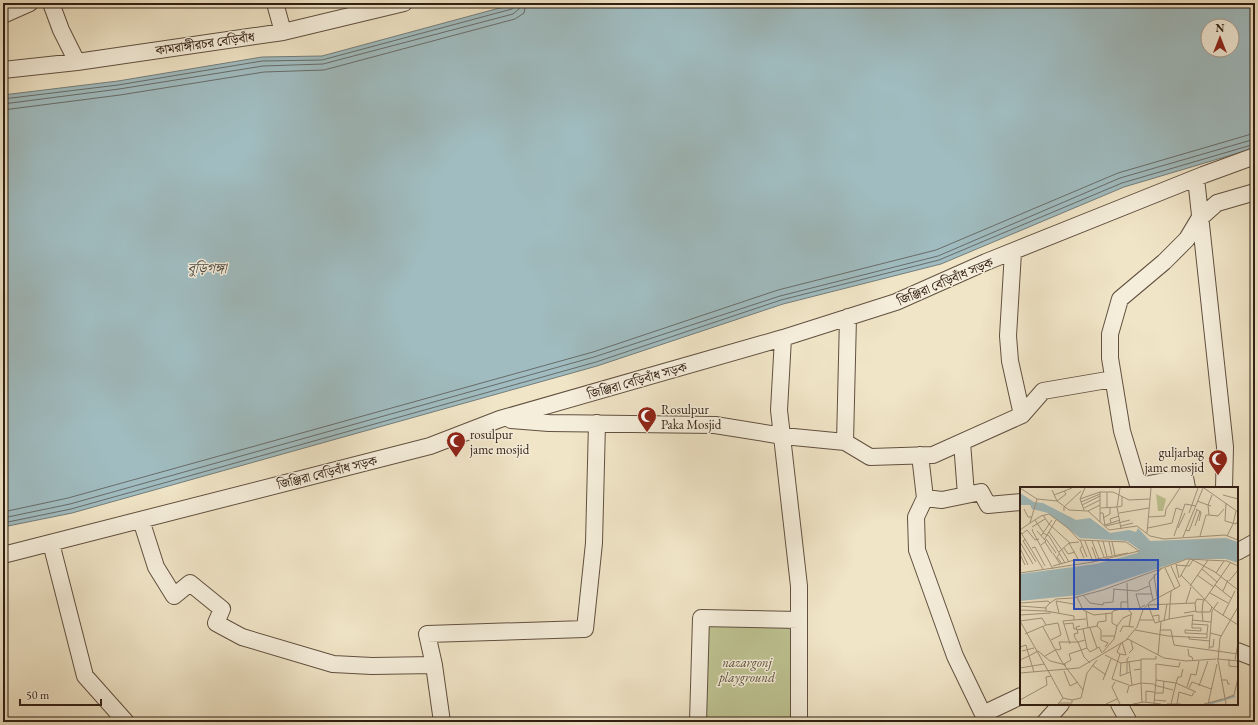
<svg xmlns="http://www.w3.org/2000/svg" width="1258" height="725" viewBox="0 0 1258 725" font-family="'EB Garamond','Noto Serif Bengali',serif">
<rect width="100%" height="100%" fill="#f0e5c7"/>
<filter id="stains"><feTurbulence type="fractalNoise" baseFrequency=".005" numOctaves="4"/><feColorMatrix values="0 0 0 0 .2 0 0 0 0 .09 0 0 0 0 .02 0 0 0 .5 -.17"/></filter>
<radialGradient id="worn" r=".72"><stop offset=".6" stop-color="#630" stop-opacity="0"/><stop offset="1" stop-color="#630" stop-opacity=".3"/></radialGradient>
<path fill="#bec392" stroke="#787052" d="M701 618 799 620V722H698Z"/>
<path fill="#a0bcc0" stroke="#747d7b" fill-rule="evenodd" d="M518 3H1255V148L1124 187 941 264 783 304 597 366 72 513 3 527V95L118 81 262 57 322 56ZM1208 26H1232V50H1208Z"/>
<g fill="none" stroke-linecap="round" stroke-linejoin="round">
<path stroke="#686d6a" stroke-width="1" d="M3 99 118 85 262 61 322 60 512 9 515 3
M3 104 119 89 263 66 323 64 513 14 519 9 520 3
M3 110 120 95 264 72 324 70 515 19 524 13 526 3
M3 512 68 498 593 352 778 290 936 250 1118 173 1255 133
M3 518 70 504 594 357 780 296 938 256 1120 178 1255 139
M3 523 71 509 596 362 781 300 939 260 1122 183 1255 144"/>
<g stroke="#615040" stroke-width="18">
<path id="minor" d="M51 3 61 30 77 62
M275 3 283 32
M3 15 30 3
M3 70 77 62 283 32 404 3
M1196 178 1225 447 1224 488
M1013 252 1008 336 1010 361 1022 415
M783 338 779 410 799 586V722
M511 420 549 423 715 425 783 436 845 442 870 457 933 455 1022 415 1043 391 1113 379
M845 442 848 317
M962 442 966 495
M920 455 925 498
M1139 486 1185 477 1187 488
M1139 488 1122 431 1110 358V334L1120 299 1164 262 1187 239 1199 219 1217 203 1255 192
M1021 502 988 505 981 492 942 500 925 498 916 517 917 550 955 656 983 714 1021 696
M141 520 156 567 174 596 190 583 222 609 216 623 242 637 333 664 372 666 434 665 427 634 585 629 594 543 597 423
M51 543 85 676 126 722
M1237 552 1255 542
M3 555 430 446 500 419 783 338 896 302 986 262 1203 175 1255 156
M1237 651 1255 658
M434 665 442 722
M1119 704 1129 722
M698 722 701 618 799 620
M1045 722 1061 704"/>
</g>
<use href="#minor" stroke="#f5eedb" stroke-width="16"/>
</g>
<defs>
<g id="mosque-pin" transform="scale(1)"><path d="M0 17L-7.5 6A9.5 9.5 0 1 1 7.5 6Z" fill="#8f2418" stroke="#f5eedb"/><path d="M3.5-4.9A6 6 0 1 0 3.5 4.9A5 5 0 1 1 3.5-4.9Z" fill="#fff"/></g>
</defs>
<g fill-rule="evenodd">
<use href="#mosque-pin" x="647" y="416"/>
<use href="#mosque-pin" x="456" y="441"/>
<use href="#mosque-pin" x="1218" y="459"/>
</g>
<g text-anchor="middle" stroke-width="3" stroke-linejoin="round" paint-order="stroke">
<g font-size="13" fill="#311e13" stroke="#f5eedb">
<text transform="translate(205 43) rotate(-8)" y="5">কামরাঙ্গীরচর বেড়িবাঁধ</text>
<text transform="translate(945 281) rotate(-23)" y="5">জিঞ্জিরা বেড়িবাঁধ সড়ক</text>
<text transform="translate(637 380) rotate(-16)" y="5">জিঞ্জিরা বেড়িবাঁধ সড়ক</text>
<text transform="translate(327 472) rotate(-14)" y="5">জিঞ্জিরা বেড়িবাঁধ সড়ক</text>
</g>
<g font-size="13" fill="#311e13" stroke="#f5eedb" text-anchor="start">
<text x="661" y="414">Rosulpur<tspan x="661" dy="15">Paka Mosjid</tspan></text>
<text x="470" y="439">rosulpur<tspan x="470" dy="15">jame mosjid</tspan></text>
<text x="1204" y="457" text-anchor="end">guljarbag<tspan x="1204" dy="15">jame mosjid</tspan></text>
</g>
<g font-size="13" font-style="italic" fill="#5b5039" stroke="#f5eedb">
<text x="747" y="667">nazargonj<tspan x="747" dy="15">playground</tspan></text>
</g>
<g font-size="14" font-style="italic" fill="#524d47" stroke="#f5eedb">
<text x="207" y="273">বুড়িগঙ্গা</text>
</g>
</g>
<g transform="translate(1020 487)">
<rect width="218" height="218" fill="#f0e5c7"/>
<path d="M136 7 146 12 143 24H138Z" fill="#bec392"/>
<path d="M0 6 14 15 23 16 56 33 70 31 90 46 109 43 116 45 118 41 130 54 206 51 218 55V76L206 72H166L59 108 0 114V87L76 77 117 66 120 63 107 54 60 51 28 26 12 22 10 18H0Z" fill="#a0bcc0"/>
<path fill="none" stroke="#a0bcc0" stroke-width="2" d="M124 49 120 63 147 78M189 217 215 209"/>
<path fill="none" stroke="#a4957f" stroke-width="1" d="M0 1 17 12 37 14 49 23 68 24 89 43 117 39 130 49 144 52 205 48 218 53M100 1 97 20 101 42M184 1 218 25M32 3 37 14 46 7 44 4M80 5V35M87 5V21M34 8 52 1M203 8 218 12M60 12 80 5H93L109 13 130 12M177 14 188 18 192 8M61 15 80 7M206 16 205 34 216 37 218 34M62 18 80 9M98 20 102 19V9M64 21 80 13M81 21 97 20M4 22 8 30H12M176 22 181 25 179 34M64 23 60 12 65 1M44 24V20L61 4M68 24 80 18M80 26H83L85 39M99 26 129 21M169 26 178 1M23 28 29 37 50 56M189 28 198 29 204 22M129 30 145 29 146 22 160 1M83 31 90 27V21M15 33 23 45M10 36 17 12M91 36 90 32 99 29M213 37 216 24M85 38 100 33M86 39 110 33M101 39 113 36M175 39 180 24M12 40 25 32M128 41 152 36 156 21 162 23M158 41 165 26M13 42 12 43 33 82M0 43 10 36M166 43 169 44 177 23M0 44 23 82M17 44 26 54 21 58M29 45 42 63M23 46 29 49 45 76M127 46 131 1M2 47 7 43 15 53 19 52M21 49 32 33M154 49 165 17 176 19M180 49 186 28H189L188 18 191 19M207 49 213 37M163 50 183 1M6 52 3 54 16 75M26 52 36 66M24 53 36 33M60 53 67 70M65 54 73 75M72 54 79 72M78 54 84 70M83 54 87 70M0 55 13 77M25 55 32 66M89 55 92 68M92 55 95 68M62 59 60 62 64 71M72 60 77 74M0 61 8 78M12 61 15 60 25 79M44 61 48 67 55 65M42 63 49 75M39 65 49 56 59 55M33 66 40 77M40 66 37 70 42 77M0 67 5 78M77 72 108 66M171 72 195 85 218 103M156 77 159 91M156 78 169 79 173 73M33 79 58 72 49 56M145 81 155 102M182 82 197 95M0 86 73 75 119 64 106 55 59 53 48 41 29 27 21 29 10 36M196 86 204 74M134 87 137 110M161 88 195 123 218 138M177 88 194 100M160 90 170 72M209 94 218 83M107 96 108 122M195 98 211 111M170 99 188 73M93 102 117 104 129 99M151 104 150 117 175 116M203 104 208 93M190 106 208 116M63 108 70 116 83 118V116L93 115 94 102M57 110 63 123 74 128 92 126 93 124 101 122H108L112 127 103 131 97 139 94 152 83 165M133 113 129 95 141 82M0 116 28 114 30 116 36 112 53 111 83 103 167 72 207 74 218 79M166 116 171 100M150 117 149 132 135 136 128 118ZM125 118 120 121 116 107H132M0 119 26 121M192 120 190 125H182L183 115 211 75M101 122V115H108M0 123 26 124V120L30 116M26 124 54 129V133L43 134 50 157M66 124 68 141M39 126 36 114 53 117M92 126V136L97 139M164 126 176 124M0 128 31 126M203 128 215 104M133 129 139 128V135M149 132 173 128 172 137M54 133 66 132M120 133H134M172 133 191 135M0 134 31 189 26 190 27 198 0 213M0 134 22 131 26 138M144 134 147 117M183 134 182 125H176L175 116 177 112 184 113M44 137 53 136 54 142H56M60 139 56 140 58 146 54 147 55 151 58 155 65 153M77 139 81 143V153L88 156 85 160M23 140 42 175 63 203M109 140 111 128M70 141 77 161M57 143 77 139 78 135 86 134V127M115 143 148 149 187 151V146L188 138 172 137V141H181V144L165 143V146L187 147M140 143H151L154 158 218 167M100 145 103 139 114 140M190 146 202 149M5 147 26 138 38 136 41 148 31 153M82 149H95M169 149V152L190 154M106 153 117 140 123 123 130 115 160 99 151 79M102 155 106 168 100 167 92 192 109 198M0 160 6 158 9 169 0 173M189 160H193L194 152M67 161 70 165 79 160 82 166M168 162 169 169 172 170 173 174M189 162 192 124 198 115M37 163 41 162 39 155H58L64 170 70 176M2 164 14 161M109 166 113 162 111 154M100 167 97 165 101 156M85 168 101 176 121 173M138 168 141 135M25 169 37 162M197 171 198 173 200 151 218 120M198 172 218 174M209 172V179L218 180M198 173 206 217M215 173 218 156M109 175 112 198M101 176 100 189 110 185M44 177 51 173 49 167 67 161 63 142M136 177 159 180 160 175M136 177V193M72 178 86 188M0 181 24 177M114 183 121 182V172H136V169M44 184 50 199 58 195M14 185 9 169 18 164 30 174 46 178M0 186 59 181 108 152 144 171 166 174 196 172M107 186V172L109 170M31 189 43 211M83 193 91 172M201 193H207L208 197H210M95 195 92 200 100 217M156 196 158 190H161L163 182M134 198 153 203M179 199 188 174M167 200 171 187 176 188 179 174M169 201 172 195 191 202M107 206 109 199 121 196V182M134 206H143L144 194M206 211 214 208 218 191M134 213 146 214M122 215 121 196 134 197M126 215V204L134 205M39 216H52V213M38 217 43 211 52 213 61 211 67 186 77 173M86 217 97 212M113 217 124 215 141 217M134 217 136 193 156 196 176 205M147 217H161M151 217 156 196M157 217 159 205 172 209 174 205M184 217 203 212M188 217 197 177"/>
<path fill="#1d4ed8" fill-opacity="0.15" stroke="#1d4ed8" stroke-width="2" d="M54 73H138V122H54Z"/>
<rect width="218" height="218" fill="none" stroke="#311e13" stroke-width="2"/>
</g>
<rect width="1258" height="725" fill="none" stroke="#f0e5c7" stroke-width="16"/>
<rect x="4" y="4" width="1250" height="717" fill="none" stroke="#311e13" stroke-width="2"/>
<rect x="8" y="8" width="1242" height="709" fill="none" stroke="#311e13"/>
<g transform="translate(1220 38)"><circle r="19" fill="#f5eedb" stroke="#a79b8b"/>
<path d="M0-3L7 15L0 10L-7 15Z" fill="#8f2418"/>
<text y="-6" font-size="11" font-weight="bold" text-anchor="middle" fill="#311e13">N</text>
</g>
<path d="M20 699v6h81v-6" fill="none" stroke="#311e13" stroke-width="2"/>
<text x="26" y="699" font-size="12" fill="#311e13" stroke="#f5eedb" stroke-width="3" paint-order="stroke">50 m</text>
<rect width="100%" height="100%" filter="url(#stains)"/>
<rect width="100%" height="100%" fill="url(#worn)"/>
</svg>
